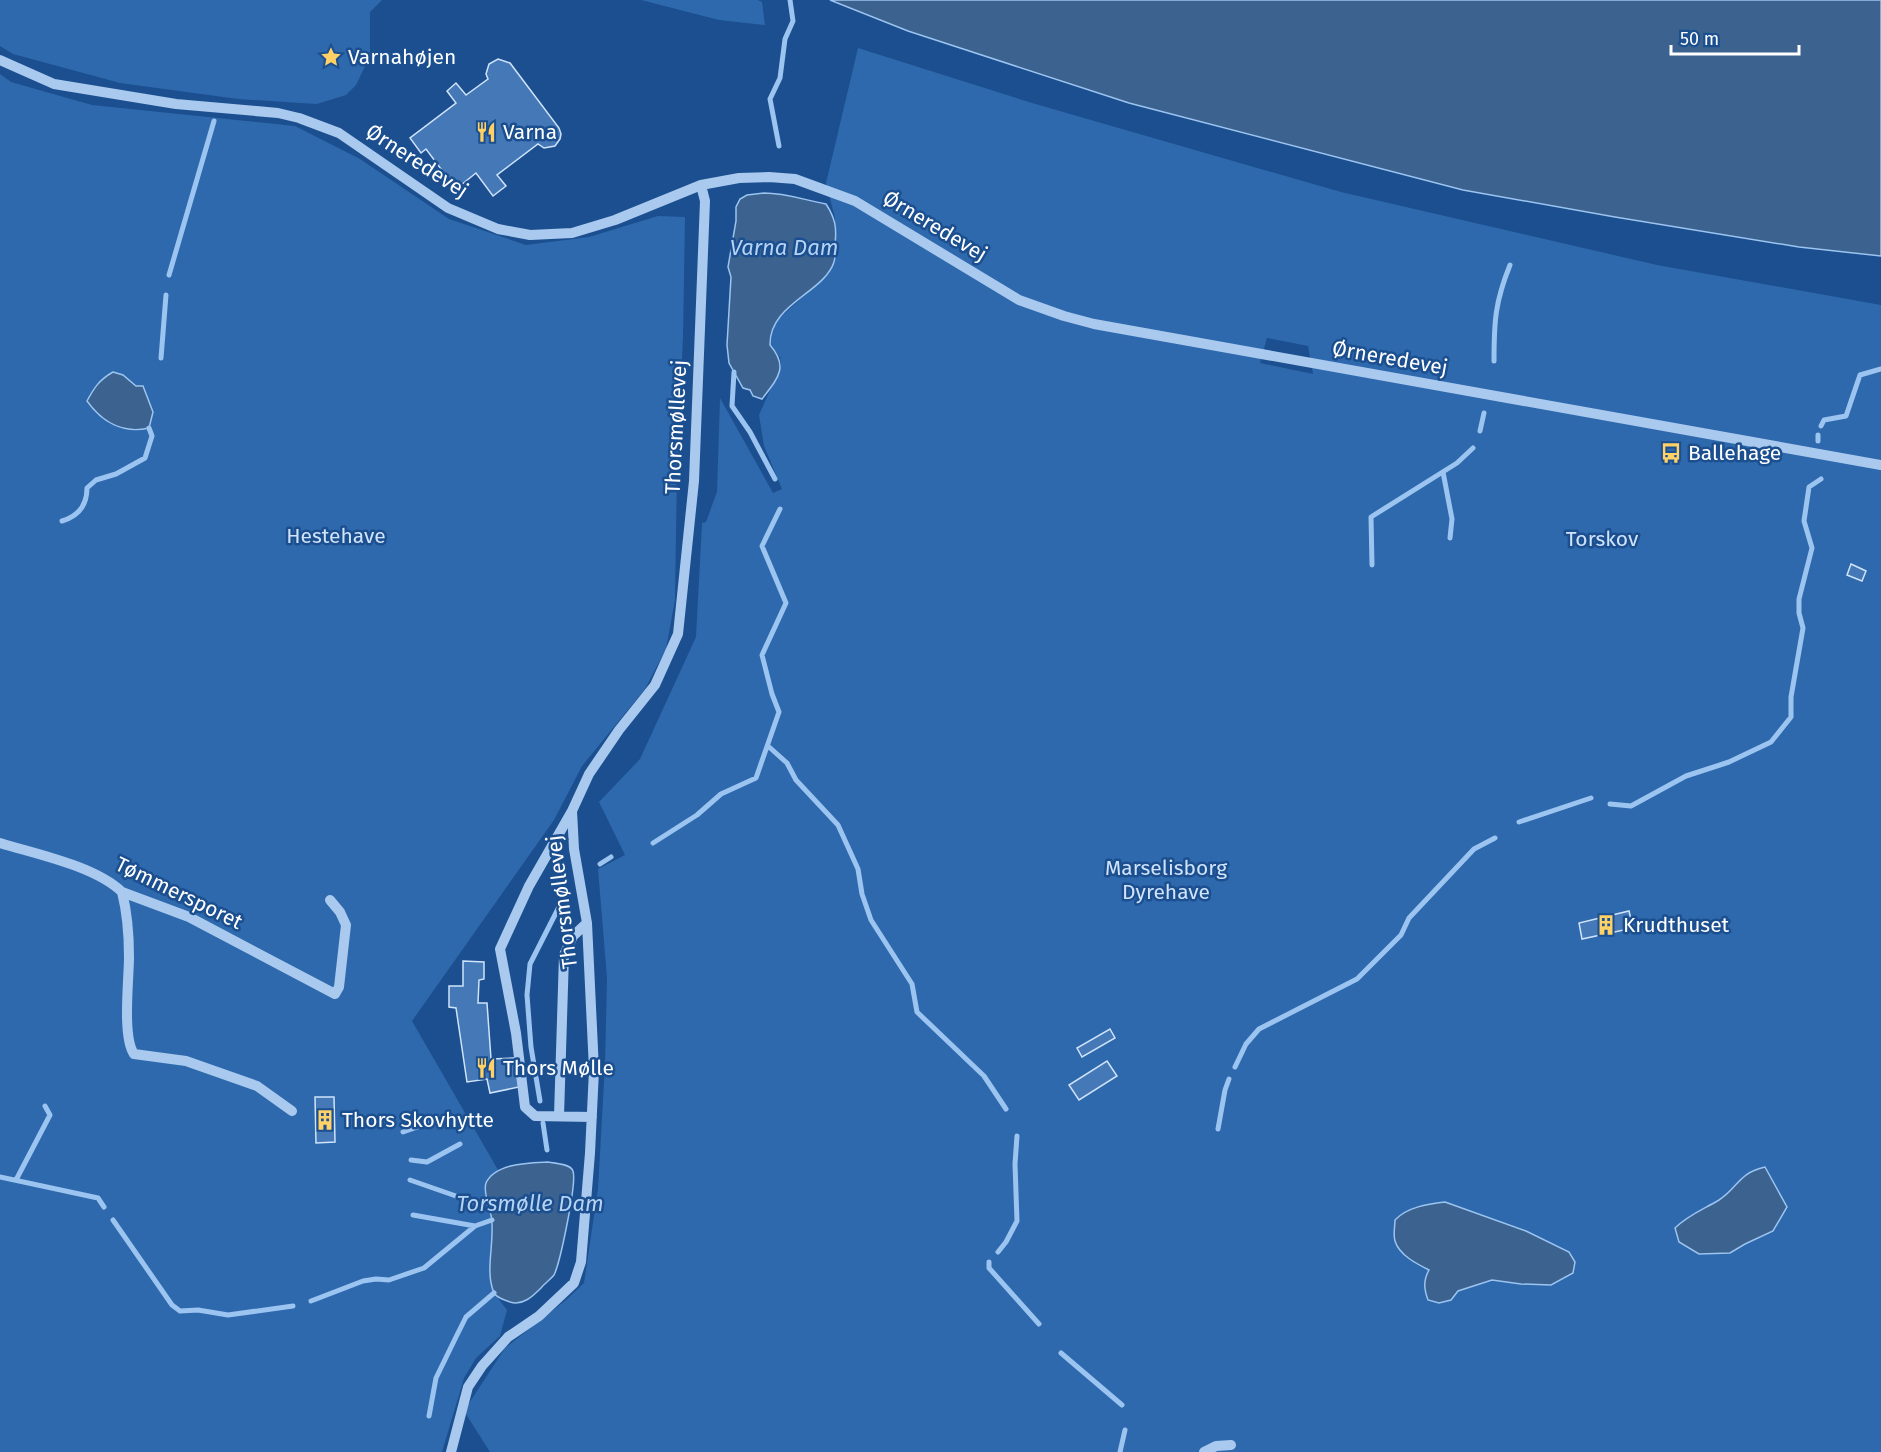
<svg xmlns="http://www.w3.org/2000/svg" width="1881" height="1452" viewBox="0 0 1881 1452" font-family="'Fira Sans',sans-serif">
<rect width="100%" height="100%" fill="#1b4f8f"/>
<path fill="#2e69ad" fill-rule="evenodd" d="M0 0H382L370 12V56L356 85 346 95 317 104 238 99 120 83 13 54 0 46Z
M641 0H758L762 2 765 25 719 20Z
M858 48 1032 103 1341 192 1657 265 1881 305V1452H490L464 1411 505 1348 566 1300 584 1283 598 1189 605 1064 607 978 598 869 625 855 599 802 640 759 696 637 702 523 706 522 717 492 720 398 773 493 782 489 764 446 759 415 781 365 780 357 770 345 769 335 775 322 828 274 835 261V218L826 183ZM1267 338 1308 346 1313 374 1260 363Z
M0 74 11 82 92 105 295 126 360 159 449 219 526 245 589 237 658 216 685 217 683 337 677 473 675 600 666 649 645 689 582 766 554 820 412 1021 498 1170 486 1183V1189L492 1220 491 1276 494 1293 507 1310 500 1336 476 1358 464 1378 442 1452H0Z"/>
<path fill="#3c6290" stroke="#9cc4f0" stroke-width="1.5" d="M830 0H1881V256L1799 247 1615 217 1463 190 1129 103 908 31Z
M764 193C786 193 804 200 826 204 835 218 837 227 835 244 834 250 836 257 834 262 824 293 769 304 770 345 789 367 778 378 762 399L753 396 750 390 743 388 729 363 727 345 731 277 728 267 736 221V207L740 199 747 195Z
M113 372 123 375 136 386H143L153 412 149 428C123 434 102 422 87 401 94 388 99 380 113 372Z
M548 1162C555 1163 571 1164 573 1171 577 1183 560 1263 554 1275 550 1280 545 1283 541 1288 533 1296 523 1306 510 1302 504 1300 497 1298 494 1293 484 1269 496 1240 491 1215 489 1207 483 1191 486 1183 495 1163 529 1163 548 1162Z
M1765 1167 1787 1207 1773 1231 1745 1244 1730 1253 1699 1254 1679 1242 1675 1228C1688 1215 1704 1209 1719 1200 1738 1188 1738 1173 1765 1167Z
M1445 1202 1526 1231 1569 1252 1575 1262 1573 1273 1551 1285 1521 1284 1492 1280 1458 1291 1451 1300 1439 1303 1428 1300C1424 1289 1423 1281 1429 1270 1417 1264 1399 1255 1395 1241 1393 1235 1395 1226 1395 1220 1407 1207 1428 1204 1445 1202Z"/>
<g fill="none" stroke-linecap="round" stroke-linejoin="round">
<path stroke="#9cc4f0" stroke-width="5" d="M779 146 770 99 780 78 785 39 793 21 790 0
M169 275 214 121
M161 358 166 295
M1494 361C1494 322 1495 302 1510 265
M734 372 732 406 750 432 775 479
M1821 426 1824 420 1846 416 1860 375 1881 369
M1480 431 1484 413
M1818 435V441
M1443 472 1452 519 1450 538
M62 521C79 516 87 505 87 488L96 480 116 474 145 458 152 436 149 428
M1372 565 1371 517 1457 463 1473 448
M768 746 787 763 796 780 838 825 858 869 862 894 871 920 912 984 917 1012 984 1076 1006 1109
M1610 804 1631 806 1686 776 1729 762 1771 742 1791 717V697L1803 628 1799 613V599L1812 548 1804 521 1809 487 1821 479
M1519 822 1591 798
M653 843 697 815 721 794 756 778 779 712 772 694 762 655 786 603 762 546 780 509
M600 864 611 857
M1235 1067 1246 1044 1259 1029 1357 979 1401 935 1409 918 1474 849 1495 838
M540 1101 531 1047 527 995 530 964 563 899 569 893
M543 1123 547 1150
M1218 1129 1225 1090 1229 1079
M403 1132 443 1118
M411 1160 427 1162 460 1144
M0 1177 98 1198 104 1207
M16 1180 50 1115 45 1106
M410 1180 476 1203
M413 1215 475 1226
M113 1220 172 1305 180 1311 198 1310 228 1315 293 1306
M998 1252 1006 1242 1017 1221 1015 1164 1017 1136
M989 1262V1268L1039 1324
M311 1301 363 1281 376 1279 389 1280 424 1268 475 1226 492 1220
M1061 1353 1122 1405
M429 1416 436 1378 456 1337 466 1317 494 1293
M1120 1452 1125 1430"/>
</g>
<path fill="#4478b7" stroke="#cfe3fa" stroke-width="1.5" d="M498 59 510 63 559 128 561 134 560 139 555 146 544 148 538 144 497 175 506 186 493 196 476 173 456 189 426 149 421 153 410 138 456 103 447 91 456 83 466 95 488 79 486 74 489 64Z
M1851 564 1866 571 1862 581 1847 575Z
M1629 911 1633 928 1582 939 1579 923Z
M463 961 484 962V979L479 980 478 1003H487L491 1059 514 1058 519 1087 490 1093 487 1079 467 1082 456 1008 449 1007V986H463Z
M1110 1029 1115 1038 1082 1057 1077 1048Z
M1107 1061 1117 1076 1079 1100 1069 1085Z
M315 1097H334L335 1142 316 1143Z"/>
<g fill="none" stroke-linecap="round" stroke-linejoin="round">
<path stroke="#a9c9ee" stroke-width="10" d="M0 60 54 84 176 104 278 113 299 118 339 133 448 208 498 229 530 235 572 233 615 220 701 185 739 178 769 177 795 179 855 201 1019 300 1064 316 1094 324 1881 465
M572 811 529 886 500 949 516 1033 525 1107 535 1116 592 1117
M0 843C36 854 95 866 122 892L189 917 335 994 339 987 346 925 340 912 330 900
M122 892C127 912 129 935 129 957 129 979 122 1037 134 1054L186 1061 257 1086 292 1111
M559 1116 564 955 573 936 587 923
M451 1452 468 1387 482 1366 508 1337 539 1316 574 1283 581 1262 590 1153 594 1070 587 923 574 849 572 811 589 774 619 730 655 685 678 634 694 481 705 201 701 185
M1204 1452 1216 1446 1231 1445"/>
</g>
<defs>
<g id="sight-bare" transform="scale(1.62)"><path d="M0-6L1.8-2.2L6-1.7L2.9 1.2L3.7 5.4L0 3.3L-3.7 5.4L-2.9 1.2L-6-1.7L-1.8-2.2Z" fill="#ffd166" stroke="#1b4f8f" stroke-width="2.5" paint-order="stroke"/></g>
<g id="restaurant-bare" transform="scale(1.62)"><path d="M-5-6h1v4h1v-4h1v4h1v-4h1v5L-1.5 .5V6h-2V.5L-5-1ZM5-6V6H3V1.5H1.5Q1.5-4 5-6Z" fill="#ffd166" stroke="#1b4f8f" stroke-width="2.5" paint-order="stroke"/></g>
<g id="bus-bare" transform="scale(1.62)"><path d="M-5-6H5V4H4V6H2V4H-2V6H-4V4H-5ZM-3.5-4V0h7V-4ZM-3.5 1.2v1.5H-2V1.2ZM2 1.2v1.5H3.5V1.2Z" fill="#ffd166" stroke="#1b4f8f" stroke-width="2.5" paint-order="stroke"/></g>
<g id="building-bare" transform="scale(1.62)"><path d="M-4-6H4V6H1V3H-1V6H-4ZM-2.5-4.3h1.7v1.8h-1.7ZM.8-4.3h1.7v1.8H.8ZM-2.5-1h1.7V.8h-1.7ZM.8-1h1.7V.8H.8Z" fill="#ffd166" stroke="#1b4f8f" stroke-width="2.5" paint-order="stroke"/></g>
</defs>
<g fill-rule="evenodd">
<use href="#sight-bare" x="331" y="57"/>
<use href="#restaurant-bare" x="486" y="132"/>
<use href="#bus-bare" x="1671" y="453"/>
<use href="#building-bare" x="1606" y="925"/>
<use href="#restaurant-bare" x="486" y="1068"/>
<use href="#building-bare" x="325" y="1120"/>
</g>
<g text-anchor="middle" stroke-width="5" stroke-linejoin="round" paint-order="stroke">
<g font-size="21" fill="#fff" stroke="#1b4f8f" text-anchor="start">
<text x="348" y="64">Varnahøjen</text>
<text x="503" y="139">Varna</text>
<text x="1688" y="460">Ballehage</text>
<text x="1623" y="932">Krudthuset</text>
<text x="503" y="1075">Thors Mølle</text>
<text x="342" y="1127">Thors Skovhytte</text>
</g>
<g font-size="21" fill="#fff" stroke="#1b4f8f">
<text transform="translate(417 161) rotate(33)" y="7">Ørneredevej</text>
<text transform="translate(935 226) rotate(31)" y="7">Ørneredevej</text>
<text transform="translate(1390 358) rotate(10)" y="7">Ørneredevej</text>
<text transform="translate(676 427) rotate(-87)" y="7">Thorsmøllevej</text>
<text transform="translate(179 893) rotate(26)" y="7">Tømmersporet</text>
<text transform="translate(562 902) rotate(-97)" y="7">Thorsmøllevej</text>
</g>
<g font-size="21" fill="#cfe3fa" stroke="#1b4f8f">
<text x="336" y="543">Hestehave</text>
<text x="1602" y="546">Torskov</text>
<text x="1166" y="875">Marselisborg<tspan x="1166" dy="24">Dyrehave</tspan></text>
</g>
<g font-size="22" font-style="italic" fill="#b5d3f5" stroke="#1b4f8f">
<text x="784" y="255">Varna Dam</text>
<text x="530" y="1211">Torsmølle Dam</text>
</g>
</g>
<path d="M1671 45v9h128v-9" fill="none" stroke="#ffffff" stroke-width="3"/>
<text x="1680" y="45" font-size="18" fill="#ffffff" stroke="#1b4f8f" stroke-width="4.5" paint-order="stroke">50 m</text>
</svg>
